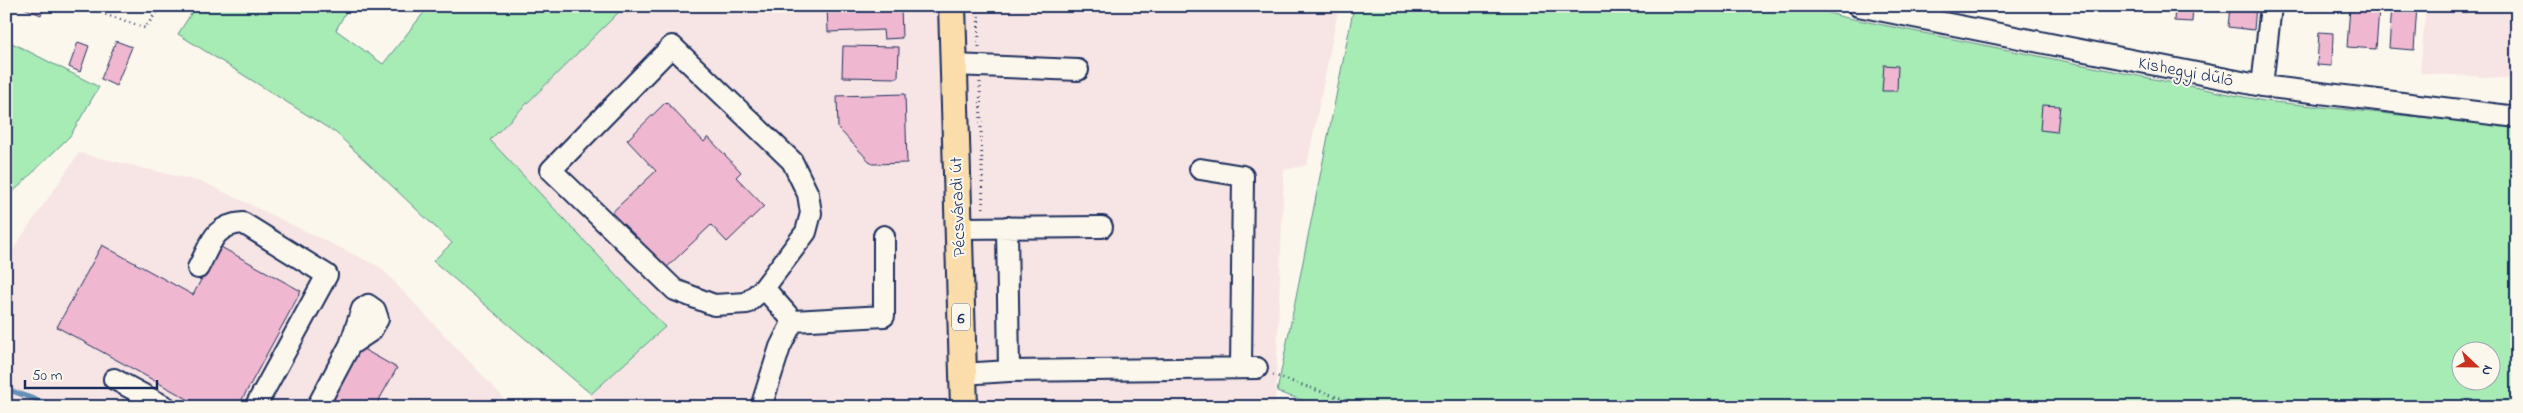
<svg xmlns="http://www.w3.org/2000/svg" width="2523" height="413" viewBox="0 0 2523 413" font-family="'Indie Flower',sans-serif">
<rect width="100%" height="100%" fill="#fbf7ec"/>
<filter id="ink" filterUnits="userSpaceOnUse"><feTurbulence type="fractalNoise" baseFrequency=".02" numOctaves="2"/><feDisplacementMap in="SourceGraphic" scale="10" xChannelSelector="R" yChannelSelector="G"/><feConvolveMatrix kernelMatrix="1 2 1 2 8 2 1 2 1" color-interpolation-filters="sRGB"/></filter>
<g filter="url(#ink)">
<path fill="#f7e4e4" d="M625 6H1339L1307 165 1284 170 1275 407H594L591 394 665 327 490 140Z
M2426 6H2517V79L2420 73Z
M79 153 205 183 380 267 501 395 509 407H6V260Z"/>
<path fill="#a7ebb5" stroke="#618d8a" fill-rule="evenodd" d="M196 6H349L336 30 383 64 429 6H625L490 140 665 327 591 394 433 261 452 243 336 133 178 34Z
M1354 6H1805L1843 17 2264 101 2517 127V407H1324L1277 392ZM2460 350H2490V380H2460Z
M6 40 99 87 70 136 6 199Z"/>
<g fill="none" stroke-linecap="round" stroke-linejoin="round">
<path stroke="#6290b7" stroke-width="5" d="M6 389 57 407"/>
</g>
<path fill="#efb8d0" stroke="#1b2f5e" d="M19 6H45L41 15Z
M827 6H901L902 38 884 39 883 30 828 32Z
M2175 6H2193L2192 22 2174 21Z
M2230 6H2256L2254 30 2228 27Z
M2392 6H2417L2414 50 2389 48Z
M2350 7 2379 9 2376 49 2347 47Z
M2319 32 2333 33 2332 66 2317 65Z
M116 41 132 47 116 86 101 79Z
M78 42 89 46 80 72 69 67Z
M843 46 899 47 898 78 842 77Z
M1884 65 1898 66 1897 91H1882Z
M905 94 907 163 872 164 838 128 837 96Z
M666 102 704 142 708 137 741 172 736 177 764 206 727 242 711 225 663 271 609 215 656 171 627 140Z
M2042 105 2060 106 2057 132 2040 130Z
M102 245 193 295 219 246 301 291 238 407H202L57 327Z
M356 345 397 368 375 407H321Z"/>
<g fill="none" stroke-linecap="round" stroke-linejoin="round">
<g stroke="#1b2f5e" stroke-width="24">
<path id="minor" d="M1858 6 2262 86 2517 117
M953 65 1078 70
M2262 86 2271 6
M1200 169 1243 176 1241 368
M1007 227 1009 371
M958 228 1102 227
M198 268C211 244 213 225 243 223L327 275 255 407
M764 288 747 303 714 305 675 290 551 170 672 46 792 161 808 194 811 213 806 232 764 288 793 321
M962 374 1009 371 1257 368
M114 379 166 407
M317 407 350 345 362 309 368 305 375 310 378 319 371 331 350 345
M761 407 780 347 793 321 884 316V236"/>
</g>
<g stroke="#1b2f5e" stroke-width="30">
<path id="major" d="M952 6 964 407"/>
</g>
<path stroke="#1b2f5e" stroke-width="3" stroke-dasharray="1 4" stroke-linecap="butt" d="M82 6 145 28 161 6
M978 6 979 49
M980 82 983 211
M1273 375 1366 407"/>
<use href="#minor" stroke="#fbf7ec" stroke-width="20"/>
<use href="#major" stroke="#faddab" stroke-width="26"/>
</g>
</g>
<g text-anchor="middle" stroke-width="4" stroke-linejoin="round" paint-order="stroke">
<rect fill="#fbf7ec" stroke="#5e6b89" stroke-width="1" x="952" y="303.5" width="18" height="27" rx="4"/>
<g font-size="16" font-weight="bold" fill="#1b2f5e">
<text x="961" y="323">6</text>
</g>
<g font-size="18" fill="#1b2f5e" stroke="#fbf7ec">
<text transform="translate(2186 71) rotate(11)" y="6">Kishegyi dűlő</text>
<text transform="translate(957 207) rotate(-92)" y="6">Pécsváradi út</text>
</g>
</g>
<rect width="2523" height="413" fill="none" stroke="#fbf7ec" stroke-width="25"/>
<rect x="12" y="12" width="2498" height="388" fill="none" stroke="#1b2f5e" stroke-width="2" filter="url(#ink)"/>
<g transform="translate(2476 366) rotate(112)"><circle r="24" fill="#fbf7ec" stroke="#a1a7b3"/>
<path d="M0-4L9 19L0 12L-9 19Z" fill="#c8321e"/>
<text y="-8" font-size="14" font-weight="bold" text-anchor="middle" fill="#1b2f5e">N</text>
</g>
<path d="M25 380v8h132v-8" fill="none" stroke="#1b2f5e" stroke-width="2.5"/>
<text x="32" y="380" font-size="15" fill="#1b2f5e" stroke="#fbf7ec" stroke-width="4" paint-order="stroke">50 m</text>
</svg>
